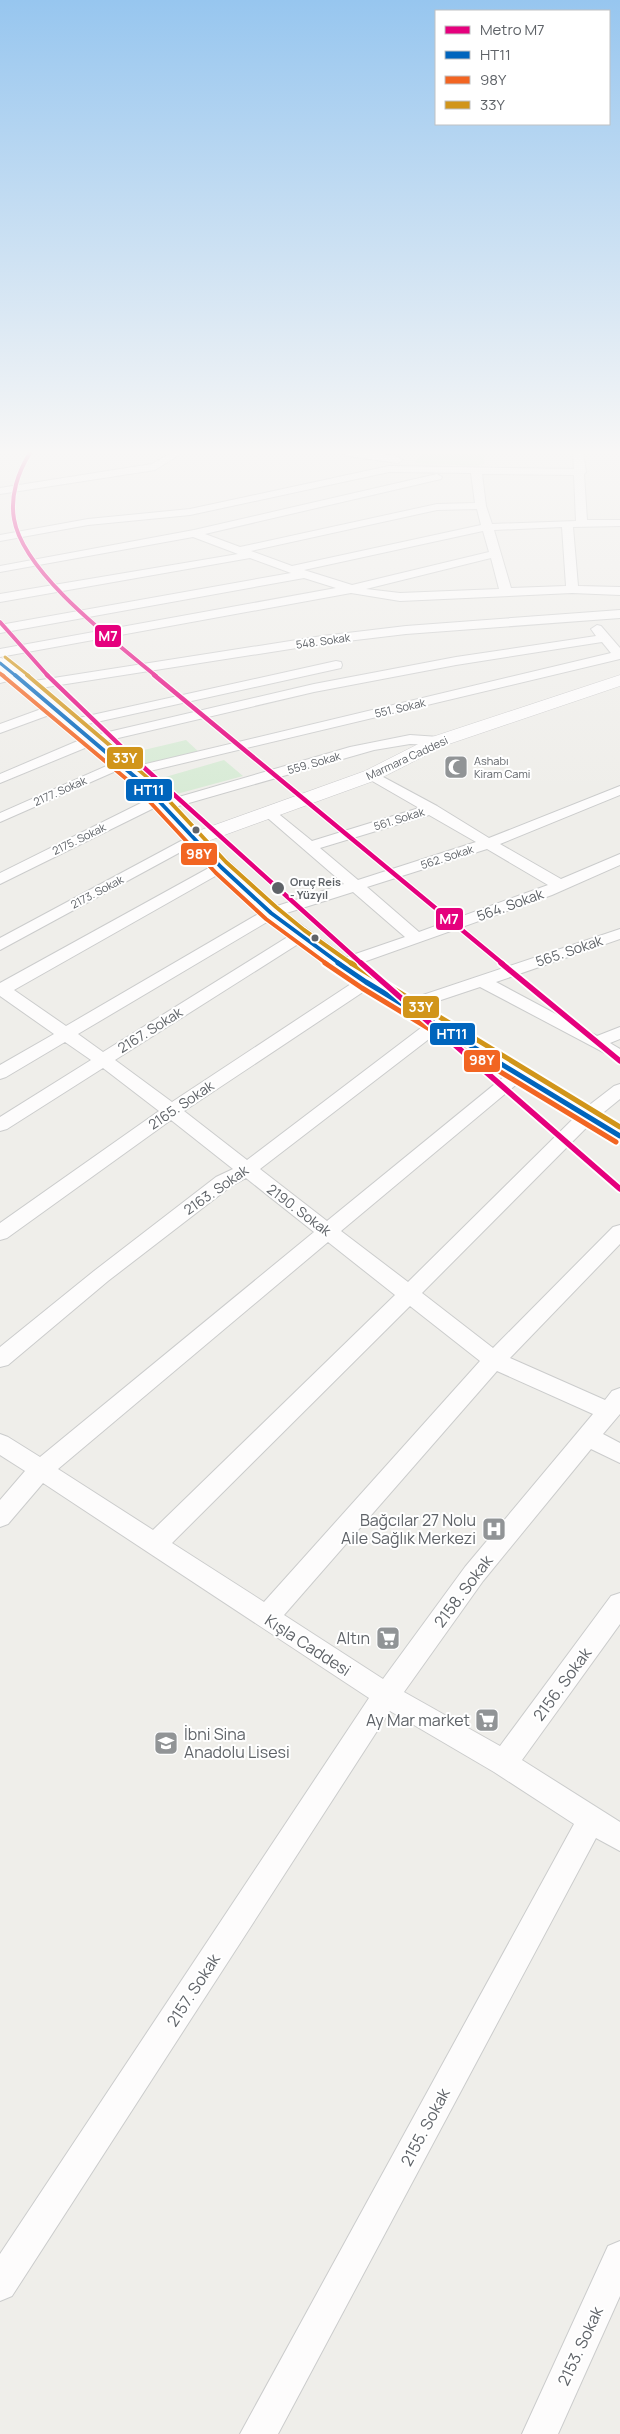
<svg xmlns="http://www.w3.org/2000/svg" width="620" height="2434" viewBox="0 0 620 2434" font-family="Manrope,sans-serif">
<rect width="100%" height="100%" fill="#efeeea"/>
<path fill="#d8ebd6" d="M422 453H484V463L477 466 416 463 415 462Z
M186 740 199 752 139 766 127 754Z
M224 760 243 776 173 795 155 780Z"/>
<g fill="none" stroke-linecap="round" stroke-linejoin="round">
<g stroke="#cbcccc" stroke-width="2">
<path id="street" d="M171 453H182L155 470 0 494V488L152 464Z
M343 453C356 452 393 452 403 460L398 463 348 456Z
M573 453H583L586 472 584 474 587 520H620V526L573 527 578 586 620 587V595L572 593 400 601 351 593 0 657V649L336 588 304 578 0 633V625L291 573 250 558 0 602V594L238 554 193 537 0 572V566L194 530 437 474 442 477 441 479 205 534 240 547 437 504 475 503 471 473 389 472 190 515 88 525 0 541V535L88 519 190 509 389 466 574 469ZM482 474 574 475 576 521 492 524 486 506ZM477 509 481 525 292 566 251 551 437 510ZM562 527 566 586 511 588 494 530ZM483 531 489 552 352 585 304 570ZM491 558 499 589 400 593 366 589Z
M620 610V618L406 634 322 644 28 690 21 686 28 682 322 636 406 626Z
M597 625 601 626 620 648V659L129 776 122 772 129 768 611 653 602 642 456 665 314 692 97 743 0 783V774L87 737 314 684 456 657 596 636 591 629Z
M336 661 341 662 342 665 341 668 74 727 67 723 74 719Z
M14 671 19 672 20 675 19 678 0 683V675Z
M55 704 62 708 60 711 0 733V724Z
M410 735 439 737 446 741 439 745 410 744 374 750 168 809 163 810 156 807 0 884V873L153 797H163L165 801 350 747Z
M120 760 125 761 127 764 125 767 0 822V813Z
M372 771 437 806 489 838 620 786V795L500 844 561 879 620 854V865L552 895 341 970 335 969 333 965 335 961 405 937 353 892 277 916 78 1034 103 1052 294 933H306L308 936 306 939 115 1060 172 1102 360 978H372L374 982 372 986 184 1111 247 1160 430 1021H442L445 1025 442 1029 260 1169 327 1221 512 1070H524L527 1074 524 1078 341 1231 408 1282 579 1113 614 1086 620 1084V1099L593 1121 422 1293 493 1348 613 1227 620 1225V1244L510 1358 605 1400 612 1391 620 1388V1414L603 1434 620 1443V1463L591 1449 483 1581 404 1692 500 1746 611 1596 620 1593V1624L522 1760 620 1822V1851L596 1838 278 2434H240L574 1824 494 1772 390 1711 12 2296 0 2301V2254L369 1698 43 1483 8 1524 0 1527V1500L25 1471 0 1455V1434L8 1437 40 1457 314 1232 246 1178 230 1187 108 1281 8 1365 0 1367V1347L94 1271 216 1177 233 1169 171 1120 7 1238 0 1240V1223L159 1111 103 1068 7 1129 0 1131V1117L91 1060 65 1042 6 1077 0 1079V1065L54 1034 0 996V983L216 864H226L229 867 226 870 14 990 66 1026 265 910 344 884 263 814 265 811H275L312 841 419 808 367 778 365 775ZM429 815 476 842 358 880 320 848ZM487 849 548 885 419 932 367 887ZM328 1242 395 1295 153 1530 58 1469ZM410 1306 480 1361 264 1602 172 1543ZM497 1371 593 1414 465 1567 383 1679 284 1615Z
M194 834 202 839 199 842 0 950V938Z
M620 929V939L496 982 597 1036 620 1027V1039L610 1043 620 1049V1061L480 987 405 1012 399 1011 396 1007 399 1003Z
M620 2241V2296L558 2434H522L608 2246Z"/>
</g>
<g stroke="#cacacb" stroke-width="1">
<path id="secondary" d="M0 658 6 659 81 719 148 778 198 831 365 771 432 737 620 675V686L446 745 379 779 208 841 279 908 374 977 620 1125V1144L611 1142 358 987 292 941 263 918 214 871 134 786 67 727 0 672Z"/>
</g>
<use href="#street" fill="#fdfcfc" fill-rule="evenodd"/>
<use href="#secondary" fill="#fdfcfc" fill-rule="evenodd"/>
<g stroke="#fff" stroke-width="5">
<path id="bus-1-far2" d="M0 663 16 676"/>
</g>
<g stroke="#fff" stroke-width="6">
<path id="bus-1-far1" d="M15 675 141 782 221 867 271 913 340 964"/>
</g>
<g stroke="#fff" stroke-width="9">
<path id="bus-1" d="M338 963 366 982 620 1136"/>
</g>
<g stroke="#fff" stroke-width="5">
<path id="bus-2-far2" d="M0 673 4 676"/>
</g>
<g stroke="#fff" stroke-width="6">
<path id="bus-2-far1" d="M2 675 136 787 216 873 266 919 327 964"/>
</g>
<g stroke="#fff" stroke-width="9">
<path id="bus-2" d="M325 963 362 988 616 1142"/>
</g>
<g stroke="#fff" stroke-width="5">
<path id="bus-3-far2" d="M5 657 29 676"/>
</g>
<g stroke="#fff" stroke-width="6">
<path id="bus-3-far1" d="M27 675 146 776 226 862 276 907 304 930 352 964"/>
</g>
<g stroke="#fff" stroke-width="9">
<path id="bus-3" d="M351 963 620 1127"/>
</g>
<use href="#bus-1-far2" stroke="#0065bd" stroke-width="3"/>
<use href="#bus-1-far1" stroke="#0065bd" stroke-width="4"/>
<use href="#bus-1" stroke="#0065bd" stroke-width="5"/>
<use href="#bus-2-far2" stroke="#f26522" stroke-width="3"/>
<use href="#bus-2-far1" stroke="#f26522" stroke-width="4"/>
<use href="#bus-2" stroke="#f26522" stroke-width="5"/>
<use href="#bus-3-far2" stroke="#d1951a" stroke-width="3"/>
<use href="#bus-3-far1" stroke="#d1951a" stroke-width="4"/>
<use href="#bus-3" stroke="#d1951a" stroke-width="5"/>
<g stroke="#fff" stroke-width="5.5">
<path id="metro-1-far2" d="M30 453C18 472 10 496 14 519 23 573 115 642 156 676
M0 622 48 676"/>
</g>
<g stroke="#fff" stroke-width="7">
<path id="metro-1-far1" d="M47 675 129 754 362 964
M154 675 503 964"/>
</g>
<g stroke="#fff" stroke-width="9">
<path id="metro-1" d="M361 963 620 1189
M501 963 620 1061"/>
</g>
<use href="#metro-1-far2" stroke="#e5007d" stroke-width="4"/>
<use href="#metro-1-far1" stroke="#e5007d" stroke-width="4.5"/>
<use href="#metro-1" stroke="#e5007d" stroke-width="5.5"/>
</g>
<linearGradient id="sky" x2="0" y2="1"><stop stop-color="#97c6ef"/><stop offset="0.57" stop-color="#f8f7f6"/><stop offset="1" stop-color="#f8f7f6" stop-opacity="0"/></linearGradient>
<rect width="620" height="793" fill="url(#sky)"/>
<defs>
<g id="mosque-square" transform="scale(1.25)"><rect x="-9" y="-9" width="18" height="18" rx="4" fill="#919496" stroke="#fff"/><path d="M3.5-4.9A6 6 0 1 0 3.5 4.9A5 5 0 1 1 3.5-4.9Z" fill="#fff"/></g>
<g id="hospital-square" transform="scale(1.25)"><rect x="-9" y="-9" width="18" height="18" rx="4" fill="#919496" stroke="#fff"/><path d="M-5-5h3v3.5h4V-5h3V5h-3V1.5h-4V5h-3Z" fill="#fff"/></g>
<g id="supermarket-square" transform="scale(1.25)"><rect x="-9" y="-9" width="18" height="18" rx="4" fill="#919496" stroke="#fff"/><path d="M-6-5.5h2.5l.6 2H6L4.5 2H-2.5L-4.4-4H-6ZM-1.5 3.2a1.3 1.3 0 1 0 .1 0ZM3 3.2a1.3 1.3 0 1 0 .1 0Z" fill="#fff"/></g>
<g id="school-square" transform="scale(1.25)"><rect x="-9" y="-9" width="18" height="18" rx="4" fill="#919496" stroke="#fff"/><path d="M0-5L7-2L0 1L-7-2ZM-4 1L0 2.5L4 1V4Q0 6-4 4Z" fill="#fff"/></g>
</defs>
<g fill-rule="evenodd">
<use href="#mosque-square" x="456" y="767"/>
<use href="#hospital-square" x="494" y="1529"/>
<use href="#supermarket-square" x="388" y="1638"/>
<use href="#supermarket-square" x="487" y="1720"/>
<use href="#school-square" x="166" y="1743"/>
</g>
<g fill="#5f6368" stroke="#fff" stroke-width="2">
<circle cx="196" cy="830" r="4.5"/>
<circle cx="278" cy="888" r="7"/>
<circle cx="315" cy="938" r="4.5"/>
</g>
<g text-anchor="middle" stroke-width="4" stroke-linejoin="round" paint-order="stroke">
<g font-size="11" fill="#5f6368" stroke="#fff">
<text transform="translate(323 641) rotate(-8)" y="4">548. Sokak</text>
<text transform="translate(400 708) rotate(-13)" y="4">551. Sokak</text>
<text transform="translate(407 758) rotate(-25)" y="4">Marmara Caddesi</text>
<text transform="translate(314 763) rotate(-16)" y="4">559. Sokak</text>
<text transform="translate(60 791) rotate(-24)" y="4">2177. Sokak</text>
<text transform="translate(399 819) rotate(-17)" y="4">561. Sokak</text>
<text transform="translate(79 839) rotate(-26)" y="4">2175. Sokak</text>
<text transform="translate(447 857) rotate(-18)" y="4">562. Sokak</text>
<text transform="translate(97 892) rotate(-28)" y="4">2173. Sokak</text>
</g>
<g font-size="11" fill="#5f6368" stroke="#fff" text-anchor="start">
<text x="474" y="765">Ashabı<tspan x="474" dy="13">Kiram Cami</tspan></text>
</g>
<g font-size="11" font-weight="bold" fill="#5f6368" stroke="#fff" text-anchor="start">
<text x="290" y="886">Oruç Reis<tspan x="290" dy="13">- Yüzyıl</tspan></text>
</g>
<g font-size="14" fill="#5f6368" stroke="#fff">
<text transform="translate(510 905) rotate(-20)" y="5">564. Sokak</text>
<text transform="translate(569 951) rotate(-19)" y="5">565. Sokak</text>
<text transform="translate(150 1030) rotate(-32)" y="5">2167. Sokak</text>
<text transform="translate(181 1105) rotate(-34)" y="5">2165. Sokak</text>
<text transform="translate(216 1190) rotate(-35)" y="5">2163. Sokak</text>
<text transform="translate(299 1210) rotate(37)" y="5">2190. Sokak</text>
</g>
<g font-size="16" fill="#5f6368" stroke="#fff" text-anchor="end">
<text x="476" y="1526">Bağcılar 27 Nolu<tspan x="476" dy="18">Aile Sağlık Merkezi</tspan></text>
<text x="370" y="1644">Altın</text>
<text x="470" y="1726">Ay Mar market</text>
<text x="184" y="1740" text-anchor="start">İbni Sina<tspan x="184" dy="18">Anadolu Lisesi</tspan></text>
</g>
<g font-size="16" fill="#5f6368" stroke="#fff">
<text transform="translate(463 1591) rotate(-53)" y="6">2158. Sokak</text>
<text transform="translate(308 1645) rotate(33)" y="6">Kışla Caddesi</text>
<text transform="translate(562 1684) rotate(-54)" y="6">2156. Sokak</text>
<text transform="translate(193 1990) rotate(-57)" y="6">2157. Sokak</text>
<text transform="translate(425 2127) rotate(-62)" y="6">2155. Sokak</text>
<text transform="translate(580 2346) rotate(-65)" y="6">2153. Sokak</text>
</g>
</g>
<g stroke="#fff" stroke-width="2">
<rect x="94" y="624" width="28" height="24" rx="5" fill="#e5007d"/>
<rect x="106" y="746" width="38" height="24" rx="5" fill="#d1951a"/>
<rect x="125" y="778" width="48" height="24" rx="5" fill="#0065bd"/>
<rect x="180" y="842" width="38" height="24" rx="5" fill="#f26522"/>
<rect x="435" y="907" width="29" height="24" rx="5" fill="#e5007d"/>
<rect x="402" y="995" width="38" height="24" rx="5" fill="#d1951a"/>
<rect x="429" y="1022" width="47" height="24" rx="5" fill="#0065bd"/>
<rect x="463" y="1049" width="38" height="24" rx="5" fill="#f26522"/>
</g>
<g font-size="14" text-anchor="middle" font-weight="bold" fill="#fff">
<text x="108" y="641">M7</text>
<text x="125" y="763">33Y</text>
<text x="149" y="795">HT11</text>
<text x="199" y="859">98Y</text>
<text x="449" y="924">M7</text>
<text x="421" y="1012">33Y</text>
<text x="452" y="1039">HT11</text>
<text x="482" y="1065">98Y</text>
</g>
<rect x="435" y="10" width="175" height="115" fill="#ffffff" stroke="#bfc1c3"/>
<rect x="445" y="26" width="25" height="8" fill="#e5007d" stroke="#bfc1c3"/>
<text x="480" y="35" font-size="15" fill="#5f6368">Metro M7</text>
<rect x="445" y="51" width="25" height="8" fill="#0065bd" stroke="#bfc1c3"/>
<text x="480" y="60" font-size="15" fill="#5f6368">HT11</text>
<rect x="445" y="76" width="25" height="8" fill="#f26522" stroke="#bfc1c3"/>
<text x="480" y="85" font-size="15" fill="#5f6368">98Y</text>
<rect x="445" y="101" width="25" height="8" fill="#d1951a" stroke="#bfc1c3"/>
<text x="480" y="110" font-size="15" fill="#5f6368">33Y</text>
</svg>
